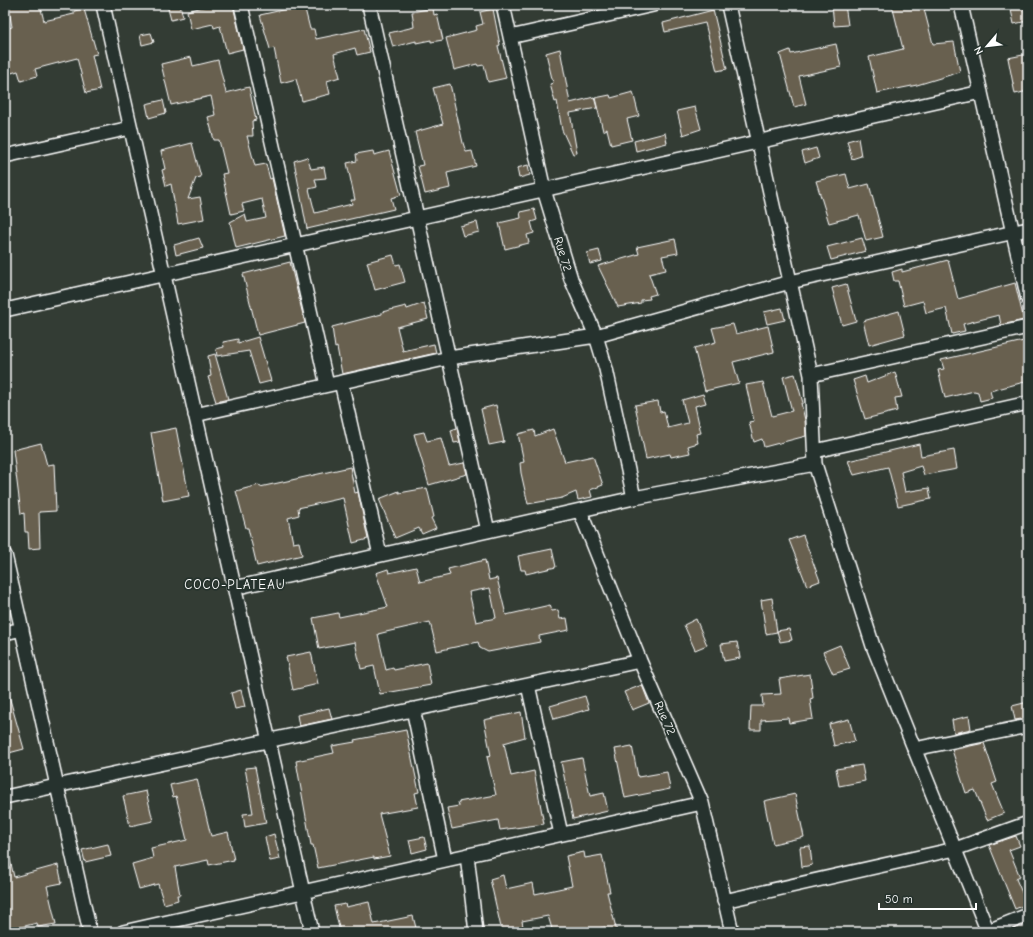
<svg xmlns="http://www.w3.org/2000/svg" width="1033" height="937" viewBox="0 0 1033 937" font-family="'Comic Neue',sans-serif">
<rect width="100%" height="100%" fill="#333c34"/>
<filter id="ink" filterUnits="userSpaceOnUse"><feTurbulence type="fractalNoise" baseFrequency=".025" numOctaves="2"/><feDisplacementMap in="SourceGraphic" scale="8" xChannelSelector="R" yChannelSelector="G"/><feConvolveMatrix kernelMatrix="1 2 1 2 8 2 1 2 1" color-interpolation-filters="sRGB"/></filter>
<g filter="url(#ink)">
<path fill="#686050" stroke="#fff" fill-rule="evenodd" d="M8 5H40L44 21 74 14V11L84 9 97 54 92 55 100 90 86 93 77 58 35 69 37 76 21 81 18 71 8 74 5 62V29L12 27Z
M167 5H180L183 17 171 20Z
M211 5H233L243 49 227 53 220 26 214 28 213 24 191 29 187 11Z
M304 5 310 29H314L316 39 364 29 370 52 357 55 355 48 334 54 340 77 327 81 330 94 302 101 296 79 281 83 274 48 270 49 260 15Z
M832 5H845L848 25 834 26Z
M892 5H923L933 44 954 42 960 72 917 85 877 93 869 57 903 49Z
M1010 5H1023L1027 21 1014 24Z
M433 8 434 15 437 14 443 40 431 42V40L416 43V41L393 47 389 33 414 27 412 12Z
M493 9 500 45 498 46 506 78 488 82 484 65 478 66 477 64 454 70 446 38 477 30 476 26 483 24 480 12Z
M713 10 727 69 717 71 705 23 665 32 663 23Z
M151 33 154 42 142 45 140 35Z
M836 44 841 67 799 76 806 104 794 107 780 54 790 50 791 54Z
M560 49 570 103 594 97 597 108 570 113 577 153 573 154 562 130 557 101 555 102 550 84 553 83 546 53Z
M1028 54V91L1015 94 1008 58Z
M191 57 193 66 218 60 226 93 249 87 256 120 252 121 253 136H247L255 166 266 164 270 179 272 178 285 236 236 248 230 222 245 214 247 222 266 218 262 199 242 204 244 211 231 214 222 174 227 173 219 140H214L208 117 215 115 211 96 171 105 161 64Z
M450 84 463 143 466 152 472 151 476 166 447 173 450 188 425 194 418 166 423 165 415 132 443 124 433 88Z
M633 92 639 116 627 119 632 140 611 145 607 129 603 131 595 98 610 95 611 98Z
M163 100 166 113 149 118 146 104Z
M695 107 701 129 683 135 677 111Z
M665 133 667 143 636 151 634 141Z
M858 138 861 156 852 159 847 141Z
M192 143 201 177 196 178 188 199 200 197 204 219 178 224 171 184 166 186 162 170 165 169 161 151Z
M816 148 819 158 805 163 802 152Z
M373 151 374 155 389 151 401 195 391 198 394 209 307 229 294 161 307 157 311 169 324 167 326 178 315 179 317 187 309 189 315 213 352 204 351 200H355L347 163 357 161 356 154Z
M528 165 530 175 519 178 517 168Z
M846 174 850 189 869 184 883 237 866 241 859 215 829 223 816 181Z
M534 209 537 220 531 222 534 233 527 235 529 243 505 249 499 223 521 218 520 212Z
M477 222 479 232 463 236 460 226Z
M199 238 203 248 176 255 174 245Z
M862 238 866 251 831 260 827 247Z
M675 239 678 253 662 256 666 270 649 274 656 294 649 296 650 299 641 300V303L618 307 598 266 639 254 637 247Z
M599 250 602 261 590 264 587 253Z
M393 255 396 265 400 264 405 282 375 290 367 262Z
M948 260 958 299 1015 283 1024 320 1001 325 999 315 963 324 965 331 952 334 946 308 926 313 923 301 904 306 898 281H894L892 272 902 269V272Z
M290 262 305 323 258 335 243 274Z
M846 284 856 321 842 325 832 288Z
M424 303 428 319 397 327 403 351 434 344 436 353 342 374 337 347 335 348 332 327 382 314V312L406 306 407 309Z
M782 308 785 320 767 324 764 312Z
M899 311 905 335 869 345 863 321Z
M733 324 736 334 768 326 774 352 733 362 739 383 705 391 694 348 716 342 712 328Z
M258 337 271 381 259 384 249 351 217 356 216 349 224 347 223 342 238 339V343Z
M1028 340V381L990 391 992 398 980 401 978 392 974 391 945 398 938 370 944 369 941 360Z
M215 354 228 399 216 402 208 377 211 376 208 356Z
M895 372 902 397 895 398 897 411 865 419 853 380 865 376 867 383Z
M795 374 803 403H801L805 420 806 436 764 447 762 439 754 442 749 422 754 421 746 385 763 382 772 416 792 411 783 377Z
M703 394 706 403 695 406 701 433 696 434 698 443 688 446 690 453 671 457 670 454 646 459 635 405 658 401 660 412 664 411 668 428 688 423 682 400Z
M496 405 504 442 489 445 481 409Z
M176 428 189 496 163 501 151 433Z
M457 428 460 442 454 443 451 430Z
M553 429 565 462 593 456 603 485 590 490 592 497 578 500 576 492 562 498 528 504 521 473 520 463 524 462 518 434 534 430 535 436Z
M424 432 427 441 441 438 449 466 464 463 467 474 429 485 414 434Z
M41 443 47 465 54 464 56 511 39 512 40 548 29 549 28 532H25L24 513 21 514 13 450Z
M919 444 921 456 954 450 957 469 924 475 921 466 901 472 905 492 929 488 931 499 898 506 888 467 854 475 848 461Z
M350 467 355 493 358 492 368 539 353 543 343 498 298 508 299 515 288 518 293 543 299 542 302 555 257 566 248 528H246L236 491 259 485 260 487Z
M427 488 434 517 431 518 436 528 422 534 419 528 395 538 379 499 399 491V493Z
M803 535 820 581 807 586 789 540Z
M552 549 556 567 526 574 525 570H521L518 556Z
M485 560 489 580 497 578 506 615 550 605 552 611 558 610 560 619 567 618 569 630 539 636 540 642 488 652 480 648 478 642 437 651 430 622 386 632 378 634 386 670 393 668 394 670 427 663 431 685 380 694 374 666 361 669 355 642 319 649 313 618 338 613 339 617 388 607 376 573 388 569 389 573 416 567 420 582 450 575 448 569ZM490 588 496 618 476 622 469 592Z
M772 598 777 632 766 634 761 600Z
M696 619 707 645 695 650 684 625Z
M789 629 792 640 780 642 777 631Z
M737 642 740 658 724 661 721 644Z
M840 645 850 669 833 674 823 652Z
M311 652 318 684 293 690 286 657Z
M810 674 813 698 810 699 813 719 789 723 788 718 761 720V730H750L751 706H763L762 695 781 694 779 679Z
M642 685 649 703 632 710 624 692Z
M241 690 245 707 235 709 231 693Z
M5 696H9L24 749 5 754Z
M585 696 589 709 554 719 550 706Z
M1028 702V718L1015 720 1012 706Z
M329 708 332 719 299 726 297 715Z
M521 712 525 737 504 743 511 776 534 771 544 824 500 830 498 820 452 829 447 808 459 806 458 802 496 795 487 757 491 756 484 720Z
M969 716 971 729 954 733 952 720Z
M849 719 855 741 834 746 829 724Z
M406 730 419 792 415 793 418 807 379 814 390 856 374 859V857L318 868 313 845H311L296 761 334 753 332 746 355 742 354 740Z
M984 743 997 782 992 784 1004 813 987 820 975 790 966 793 952 750Z
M632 746 638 777 667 772 670 789 625 798 615 749Z
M582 758 590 796 604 793 608 811 573 819 561 762Z
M862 765 865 781 839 786 836 769Z
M255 767 266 823 245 827 243 814 253 813 245 768Z
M197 779 211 836 228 832 234 860 209 865 208 860 175 867 180 895H177L178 900 164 904 158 884 139 889 132 864 153 858 151 848 187 840 176 796 173 797 170 785Z
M146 791 153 821 130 826 123 796Z
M795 794 804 837 773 844 764 801Z
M274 834 280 859 270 861 265 837Z
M1016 836 1020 846 1009 850 1020 877 1016 879 1027 904 1015 909 989 845Z
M424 837 427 849 412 853 409 840Z
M108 844 111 856 85 862 82 850Z
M810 846 812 865 802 867 800 847Z
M584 852 585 858 602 855 610 892H607L617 932H607L605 927 588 932H553L548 916 522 921 524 932H502L490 879 503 875 506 889 533 883 535 894 572 886 566 856Z
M9 855 14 877 58 865 62 883 47 886 56 924 38 927 37 923 9 930 8 927 5 928V856Z
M369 902 374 924 413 916 417 932H340L334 906 345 904 346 907Z"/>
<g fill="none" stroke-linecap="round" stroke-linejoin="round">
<g stroke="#fff" stroke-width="16">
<path id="minor" d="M103 5 312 932
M241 5 327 385
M369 5 488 531
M503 5 544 190 571 279 596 336 606 369 634 498
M728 5 811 375 815 464 873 646 988 932
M961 5 1028 299
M510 37 653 5
M5 156 130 128
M5 310 981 92
M811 375 1028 327
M341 382 380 555
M195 415 449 358 596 336 790 282 1028 229
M815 451 1028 403
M580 511 640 661 702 803 732 932
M5 555 90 932
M234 588 634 498 815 464
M5 633 22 629
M528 685 561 834
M413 709 445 860
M914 749 1028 726
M5 797 640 661
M467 855 476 932
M724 901 955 849 1028 823
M988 931 1028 915
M123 932 702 803"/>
</g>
<use href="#minor" stroke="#26332d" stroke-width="13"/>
</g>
</g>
<g text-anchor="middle" stroke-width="3.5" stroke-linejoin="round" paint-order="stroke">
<g font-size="12" fill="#fff" stroke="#26332d">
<text transform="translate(563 254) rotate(73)" y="4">Rue 72</text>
<text transform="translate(665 718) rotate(66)" y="4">Rue 72</text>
</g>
<g font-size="13" letter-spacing="1" fill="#fff" stroke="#26332d">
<text x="235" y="589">COCO-PLATEAU</text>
</g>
</g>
<rect width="1033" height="937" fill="none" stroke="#26332d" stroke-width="20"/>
<rect x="10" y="10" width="1013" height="917" fill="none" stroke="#fff" stroke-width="1.5" filter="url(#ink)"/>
<g transform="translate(987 46) rotate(242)" stroke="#26332d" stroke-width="3" paint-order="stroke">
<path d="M0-3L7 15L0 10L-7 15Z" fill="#ffffff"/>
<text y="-6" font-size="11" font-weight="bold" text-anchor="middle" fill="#ffffff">N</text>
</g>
<path d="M879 903v6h97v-6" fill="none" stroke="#ffffff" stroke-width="2"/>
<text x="885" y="903" font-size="12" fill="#ffffff" stroke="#26332d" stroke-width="3" paint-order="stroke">50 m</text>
</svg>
